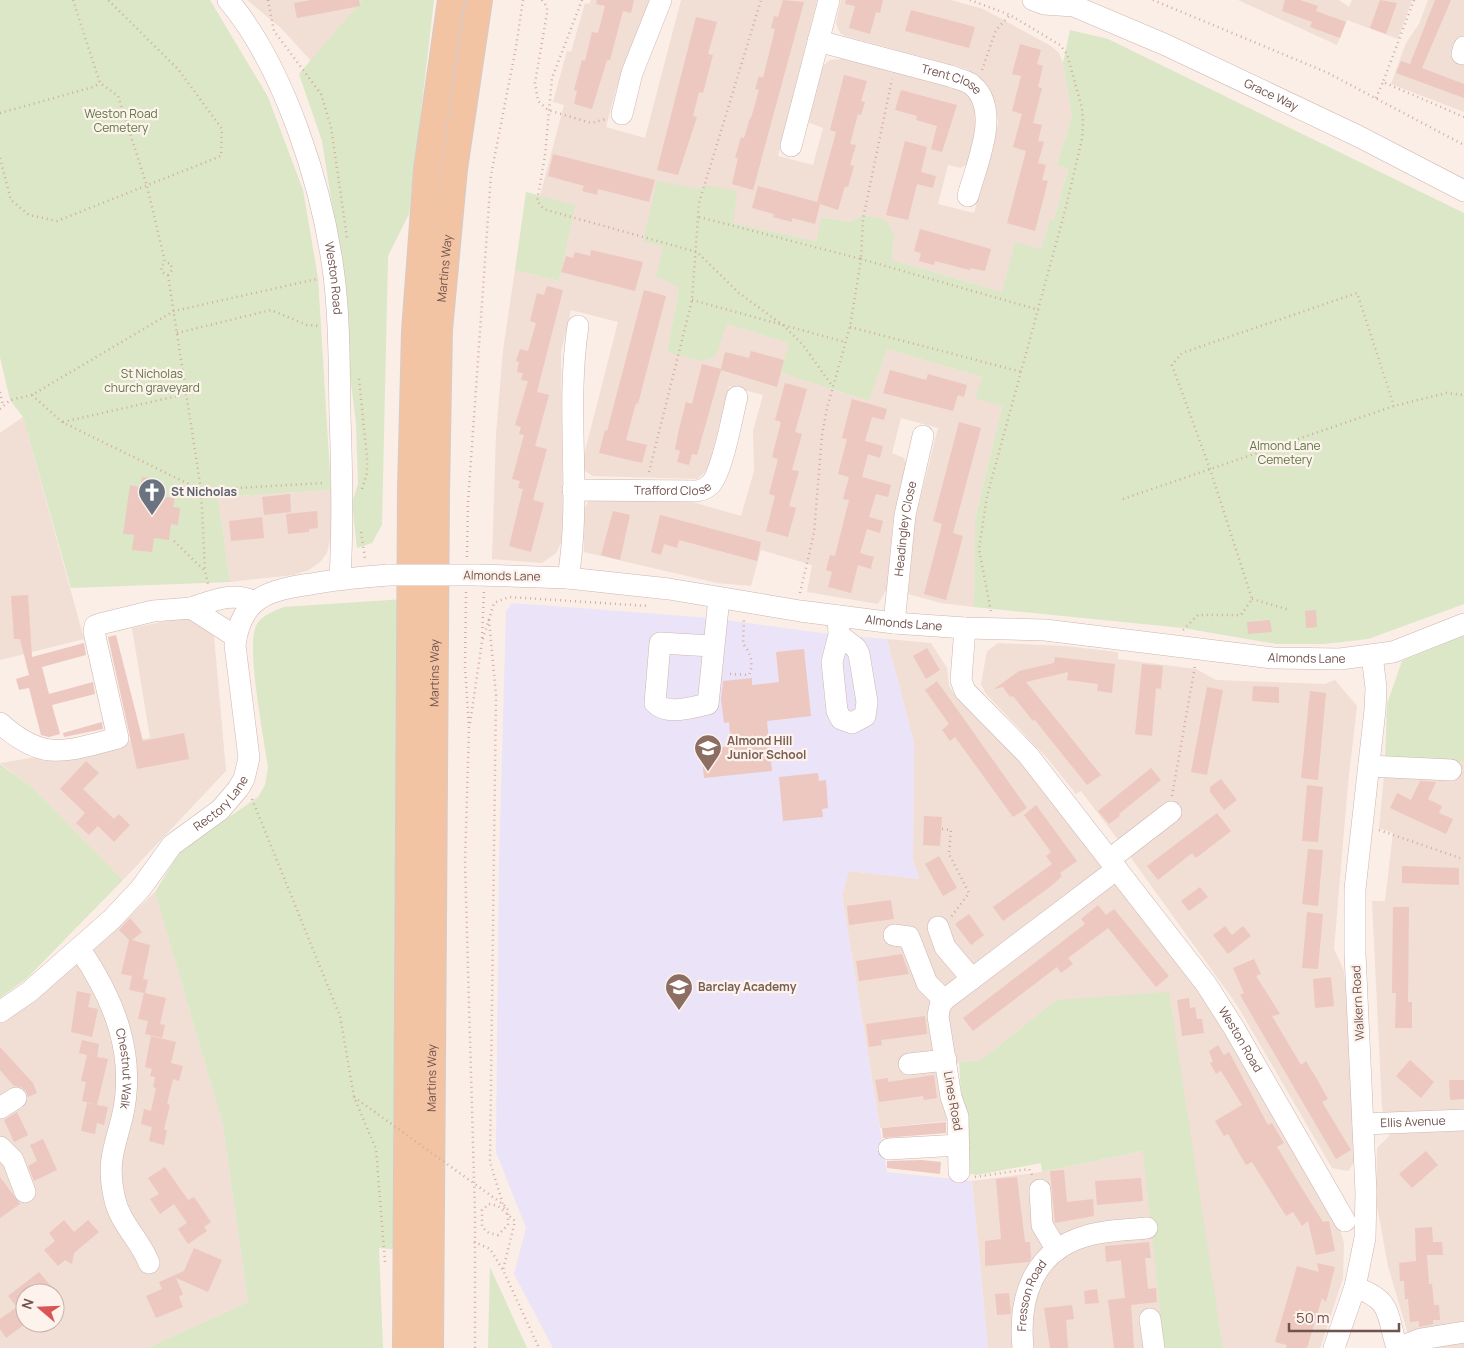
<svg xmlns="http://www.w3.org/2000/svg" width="1464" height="1348" viewBox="0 0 1464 1348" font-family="Manrope,sans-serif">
<rect width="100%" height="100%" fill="#faeee6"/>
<path fill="#f1ded5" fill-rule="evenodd" d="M247 0H362L311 61 282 29Z
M591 0H652L616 89 606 127 645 138 681 0H817L778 156 813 165 823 128 810 123 809 120 823 66 830 60 843 59 956 87 973 98 977 124 967 164 961 168 948 165 938 204 974 213 998 124 996 104 986 84 967 69 845 36 840 33 836 23 841 0H951L983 9 1051 46 1059 53 1063 63 1072 116 1057 165 1068 169 1054 220 1050 219 1041 249 1015 243 1002 292 892 260 894 235 863 215 849 222 823 217 816 241 733 223 643 240 663 247 679 287 667 352 727 324 790 343 781 373 869 401 887 349 982 377 1002 406 975 519 974 607 941 603 908 594 915 520 938 428 901 418 892 453 904 458 907 467 893 520 887 589 878 604 807 592 812 565 761 550 751 586 717 583 584 552 583 511 589 500 682 499 741 516 754 471 753 431 763 395 729 386 708 468 698 479 593 476 585 471 582 463 618 322 571 310 561 352 563 539 556 553 542 563 492 559 496 435 503 350 515 270 559 281 576 205 540 196 564 105 553 102 567 51 571 52 585 3 589 4Z
M1238 0H1339L1349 7 1352 0H1412L1398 39 1347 20 1337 45Z
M1428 0H1464V112L1391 84 1406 43 1419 24Z
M23 417 84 639 0 660V433Z
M331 490 332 531 327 553 321 561 309 570 293 575 230 582 218 497Z
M187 617 214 636 226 771 123 880 32 787 0 763 150 738 132 628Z
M887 639 931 643 947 668 949 686 952 691 1009 747 1199 990 1339 1227 1344 1243 1343 1278 1320 1348H1223L1201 1210 1056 1000 981 1060 959 1062 938 1078 947 1121 880 1128 842 895 849 871 919 879 913 859 914 743Z
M998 643 1065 646 1118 652V659L1196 669 1216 680 1325 684 1335 680 1357 706 1348 784 1334 949 1344 971 1347 1002 1356 1160 1348 1171 1332 1168 1237 1005 1116 837 1081 791 1076 794 1048 759 986 694 981 684 987 651Z
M1464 761V1348H1412L1388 1266 1376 1201 1377 1148 1389 1136 1382 1107 1372 901H1385L1393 833 1379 828 1385 764Z
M155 892 223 1125 248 1302 147 1348H0V1021L107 938ZM25 1293H55V1323H25Z
M1144 1151 1164 1348H988L972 1181 1042 1172Z"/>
<path fill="#ebe3f7" d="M512 603 711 618 837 635 887 639 914 743 913 859 919 879 849 871 842 895 887 1172 972 1181 988 1348H553L514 1274 526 1228 496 1152 499 863 506 611Z"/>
<path fill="#dbe7c6" d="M0 0H210L268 97 303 190 318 278 331 490 218 497 230 582 71 588 23 417 10 400 0 357Z
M362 0H434L409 214 388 256 382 525 372 543 357 548 352 503 358 484 356 423 348 359 335 223 322 141 299 74Z
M1070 30 1108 39 1464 213V604L1368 639 1324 644H1277L1183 628 974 607 975 519 1002 406 975 398 982 377 887 349 869 401 781 373 789 343 727 324 715 357 701 361 667 352 679 287 656 276 663 247 643 241 657 181 699 189 704 185 737 191 733 223 816 241 822 217 849 222 863 215 886 220 894 235 892 260 1002 292 1015 242 1041 249 1050 219 1054 220 1068 169 1057 165 1072 116 1063 63Z
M526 192 576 205 559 281 515 270Z
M405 599 401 1250 379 1248 383 1348H147L248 1302 223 1125 155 892 181 850 258 797 265 785 268 767C264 739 246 647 256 626 260 616 274 611 284 607Z
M1464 635V761L1385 764 1387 704 1402 661Z
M0 764 32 787 123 880 27 978 0 998Z
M1169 992 1223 1348H1164L1143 1151 1042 1172 1041 1163 977 1175 967 1173 959 1062 981 1060 1056 1000Z
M490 1267 527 1348H488Z"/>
<path fill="#edc8c0" d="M311 0H359L360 6 297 18 294 3Z
M597 0H634L631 13 623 11 610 60H607L592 109 574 104 577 91 574 90 582 60 585 61 592 32 598 33 605 6 596 4Z
M783 0 804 2 753 190 732 184 738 158H735L741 137 744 138 750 118H751L759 90 755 89 759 76 763 78 775 29 771 28 774 16 778 17Z
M846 0H883L880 13 876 12 870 34 849 28 855 6 845 4Z
M1285 0H1300L1318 6 1316 11 1346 22 1340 38 1310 27 1312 22 1282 11Z
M1380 0 1397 3 1386 34 1370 28Z
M1435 0H1451L1422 68 1464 84V98L1396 73 1401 61 1410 64Z
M911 10 975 27 969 48 905 31Z
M696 17 717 22 708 54 713 55 703 93 699 92 693 116 697 117 678 175 657 170Z
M1020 44 1041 50 1037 64 1043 66 1038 87 1042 88 1033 123 1042 125 1038 141 1044 142 1038 163 1046 165 1042 180 1048 181 1035 231 1007 223 1026 151 1013 147 1022 114 1012 111 1021 76 1012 74Z
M844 75 867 81 861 101 865 102 861 115 858 114 850 144 856 145 850 165 854 166 848 187 845 186 838 210 820 204 815 224 792 218V222L773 217 774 214 752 208 758 186 817 202 836 132 830 130Z
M901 90 957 105 942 152 931 149 937 126 916 120 917 116 895 110Z
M905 141 927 147 921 172 936 176 933 188 917 184 908 220 886 215Z
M553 154 655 180 649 202 598 189 597 195 582 191 584 186 548 176Z
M920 229 991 249 985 271 970 268V270L935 261 934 265 919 261 921 253 914 251Z
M591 250 643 262 635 291 561 272 566 256 573 258 575 252 590 256Z
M547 286 563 290 537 392 549 395 535 446 547 449 533 500 544 503 531 552 509 546 523 489 518 488 520 481 512 479 524 435 519 434 521 427 515 425 528 381 521 380 523 373 517 372 519 362 516 361 520 349 528 351 536 323 530 321 537 293 544 295Z
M644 290 666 296 638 404 636 403 626 440 647 445 642 463 599 453 605 430 607 431Z
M751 351 784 360 777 387 721 370 697 455 692 454 689 465 677 462 680 451 675 449 679 429 686 402 692 404 702 364 721 369 725 352 749 358Z
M890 370 926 380 928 374 967 385 964 397 958 395 953 411 883 393Z
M785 383 807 389 795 432 802 434 792 470 799 471 789 506 796 508 788 537 766 531 775 496 769 494 778 459 772 457 781 422 775 420Z
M852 399 887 409 884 420 872 417 865 441 883 446 880 458 868 454 862 477 891 485 888 497 876 494 869 517 883 521 880 533 867 529 860 553 874 557 872 563 871 569 858 565 851 593 828 587 832 572 826 570 830 555 835 556 849 500 843 499 849 477 838 474 847 439 842 438Z
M959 422 981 428 953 533 963 536 946 600 924 594 942 524 933 521Z
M142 477 155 479 154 487 166 489 165 497 175 498 173 507 180 508 178 525 171 524 169 540 154 538 152 552 132 550 134 535 123 534 130 485 140 487Z
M290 494 291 512 264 515 262 497Z
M317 511 318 528 309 529V532L288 534 286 514Z
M613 511 630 515 620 560 601 555Z
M660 515 761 542 757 561 679 540 677 548 664 544 661 555 651 552Z
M262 517 264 538 231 541 229 521Z
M28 595 32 657 84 643 86 655 42 667 49 694 93 682 95 694 52 705 60 734 49 737 41 735 29 688 19 690 16 679 29 675 20 639H14L11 596Z
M1316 610 1317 627 1306 628 1305 611Z
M1270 620 1272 632 1248 634 1247 622Z
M116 635 143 741 184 733 189 759 137 769 108 637Z
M927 648 940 670 926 679 913 656Z
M804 649 811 716 767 721 772 771 704 778 701 750 731 746 729 722 724 723 721 699 723 681 752 678V685L779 682 776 652Z
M1055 657 1115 664 1112 693 1097 691 1098 684 1067 680 1068 672 1026 682 1101 775 1087 785 1034 719 1033 721 1013 696 1010 697 1003 687 994 689 1019 671 1054 663Z
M1142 664 1163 666 1161 689 1156 688 1152 736 1135 734Z
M937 681 1027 808 1013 817 955 737 950 741 942 730 949 724 925 690Z
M1253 686 1279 687V703L1252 701Z
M1207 687 1223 690 1207 775 1191 772Z
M1310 691 1326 693 1318 780 1301 778Z
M102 722 103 729 64 737 63 733Z
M86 761 99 773 83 789 114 819 119 814 130 825 114 842 98 826 89 835 76 823 85 813 60 789Z
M1151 768 1161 780 1119 814 1120 816 1109 824 1098 811Z
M818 773 819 781 826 780 828 808 822 809 823 817 783 821 779 777Z
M1221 779 1237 800 1224 810 1210 792V787Z
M1420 781 1436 782 1428 799 1442 806 1439 813 1453 819 1446 834 1390 808 1397 793 1411 800Z
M1307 785 1323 787 1318 842 1302 841Z
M1036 805 1077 861 1060 873 1062 876 1050 887 1003 921 993 907 1052 864 1046 856 1051 852 1024 815Z
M1217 813 1231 831 1196 858 1192 853 1158 880 1147 866Z
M924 816 942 817 940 846 923 845Z
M1308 849 1323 850 1318 906 1302 904Z
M939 856 957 888 943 896 925 864Z
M1402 866 1459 868V885L1402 883Z
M1200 887 1208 897 1189 911 1181 901Z
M891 900 894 919 849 925 847 906Z
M1098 905 1106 915 1114 909 1169 976 1156 987 1108 928 1068 958 1073 964 1061 973 1057 967 973 1031 963 1018 1085 924 1081 919Z
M1393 907H1409L1408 1002H1412V1028H1395L1396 993H1392Z
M1307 912 1323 914 1318 969 1302 968Z
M969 914 984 935 971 945 955 924Z
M130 918 142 932 132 940 150 945 143 979 148 980 145 993 166 998 160 1024 165 1025 162 1038 145 1034 148 1021 138 1019 144 993 129 990 132 976 121 974 129 940 119 930Z
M1225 926 1232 935 1243 926 1251 936 1228 954 1213 935Z
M902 954 909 974 859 981 856 961Z
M1254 959 1261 974 1256 976 1280 1014 1272 1016 1301 1065 1306 1061 1318 1081 1328 1099 1322 1102 1351 1150 1336 1159 1240 995 1244 993 1233 968Z
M1331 977 1334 1006 1315 1008 1313 979Z
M77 991 91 994 88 1007 98 1009 92 1037 71 1032Z
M1189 998 1190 1008 1195 1007 1197 1019H1202L1204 1033 1182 1036 1177 1000Z
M925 1016 927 1034 881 1040 882 1045 869 1047 866 1024Z
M151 1036 176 1042 171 1063 183 1066 179 1081 173 1079 167 1104 170 1105 164 1130H167L164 1145 149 1141 152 1127 141 1124 144 1109 151 1111 156 1088 153 1087 155 1077 150 1076 152 1069 145 1067Z
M82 1040 99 1044 97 1057 79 1053Z
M1218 1045 1224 1055 1229 1052 1268 1125 1272 1123 1284 1143 1277 1147 1301 1187 1323 1222 1329 1221 1335 1251 1316 1255 1308 1221 1302 1226 1293 1212 1286 1216 1252 1162 1246 1165 1228 1134 1224 1136 1215 1121 1242 1105 1221 1071 1216 1074 1210 1063 1213 1062 1209 1051Z
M0 1047 33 1083 37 1093 28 1097 26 1091 21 1087 14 1086 0 1070Z
M87 1055 108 1059 97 1105 82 1101 86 1082 81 1081Z
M1410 1060 1434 1082 1421 1098 1396 1076Z
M934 1075 937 1098 924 1100 923 1096 879 1102 875 1080 888 1078V1082Z
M1449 1080H1464V1099L1450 1100Z
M87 1103 108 1107 104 1125 97 1123 95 1134 81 1131Z
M17 1112 28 1135 14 1142 4 1120Z
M946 1122V1133L883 1138 882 1128Z
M43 1139 57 1170 34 1181 28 1166 37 1161 30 1145Z
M1426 1151 1438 1165 1412 1188 1399 1174Z
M922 1160 941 1162 940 1174 887 1168V1161Z
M165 1167 188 1200 194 1197 211 1222 204 1227 207 1231 188 1244 178 1229 187 1223 174 1204 160 1214 150 1199 159 1194 148 1178Z
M1064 1170 1067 1202 1093 1199 1094 1216 1055 1223 1050 1171Z
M0 1177 20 1204 0 1218Z
M1017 1177 1025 1242H1030L1031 1258 1029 1262 985 1266V1241L1001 1239 996 1179Z
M1141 1178 1143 1201 1097 1205 1095 1181Z
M64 1220 74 1232 88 1220 99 1232 74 1253 72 1264 65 1260 58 1266 44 1250 55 1241 49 1233Z
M1432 1227 1433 1242H1442L1443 1255H1427L1429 1284H1432L1434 1305H1439L1440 1320H1433V1324L1419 1327V1321L1410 1322 1408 1299H1405L1404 1281H1400L1399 1263 1416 1261 1415 1228Z
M1149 1242 1151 1258H1145L1148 1289 1156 1288 1157 1302 1131 1305 1134 1348H1114L1108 1300 1125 1298 1121 1260 1106 1262 1105 1246Z
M194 1248 222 1260 208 1292 176 1278 183 1294 179 1297 183 1307 156 1318 146 1296 162 1289 159 1282 184 1271Z
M1317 1263 1335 1267 1326 1302 1322 1298 1307 1348H1286L1287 1345 1275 1342 1297 1266 1319 1272Z
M39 1272 57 1293H25V1324L6 1338 0 1329V1319L17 1307 8 1296Z
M1097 1289 1099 1303 1085 1304 1084 1291Z
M1009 1293 1011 1314 997 1315 995 1294Z
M1072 1305 1074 1319 1066 1320 1068 1348H1050L1044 1308Z"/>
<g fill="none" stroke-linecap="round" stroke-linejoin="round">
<g stroke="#cdb6b0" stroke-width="22">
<g id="minor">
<path id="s1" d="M228 0C285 68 323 188 334 276 340 322 339 370 340 416 342 471 343 525 340 579"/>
<path id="s2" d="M1033 0 1044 4 1074 6 1166 45 1358 136 1464 191"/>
<path id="s3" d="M818 41 950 76C957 79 966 80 972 85 1002 110 976 165 968 196"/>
<path d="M1462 54 1464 47"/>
<path d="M622 114 632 73 661 0"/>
<path d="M791 146 829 0"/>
<path id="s4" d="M573 490 697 491C703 490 707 488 711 484 723 469 732 417 737 397"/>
<path id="s5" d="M477 575 568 578 669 589 800 611 894 623 965 628 1045 630 1273 658 1340 659 1393 652 1464 624"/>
<path d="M568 578C582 495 565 410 578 326"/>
<path d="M191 608C212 601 234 591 254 602"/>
<path d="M838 616 839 635 832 662 837 711 841 719 852 723 865 716 867 702 859 654 856 648 839 635"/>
<path id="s6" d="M894 623 905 515 923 436"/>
<path id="s7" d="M965 628 961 680 965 691 1028 755 1206 984 1234 1028 1345 1221"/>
<path d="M712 646 660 643 655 703C668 716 692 707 708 704L719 598"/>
<path d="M0 723C44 763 66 751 118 738L94 632 95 626 100 624 153 611 191 608 236 637"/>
<path d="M1369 766 1451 770"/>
<path d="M1110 859 1171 812"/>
<path d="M938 927 945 947 972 979"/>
<path d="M894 935 909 937 927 983 944 1000"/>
<path id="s8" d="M79 948C114 999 137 1055 122 1118 114 1149 107 1163 114 1196 119 1223 140 1239 149 1263"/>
<path id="s9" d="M0 1012 29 992 112 919 141 888 172 845 220 810 238 789 244 779 249 758 235 645C241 597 269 590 311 584 337 579 363 577 389 575"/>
<path d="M909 1064 946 1060"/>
<path d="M0 1108 16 1098"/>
<path id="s10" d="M1363 1124 1464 1120"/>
<path d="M0 1147 13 1160 25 1192"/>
<path d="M889 1149 959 1145"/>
<path d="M959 1172 958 1117 951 1097 938 1016 940 1006 944 1000 1117 869"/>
<path d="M1040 1190 1042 1225 1057 1250"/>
<path d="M1355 1287C1393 1301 1386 1313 1397 1348"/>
<path d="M1150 1319 1154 1348"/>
<path id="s11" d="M1023 1348C1018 1298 1033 1251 1086 1236 1105 1230 1128 1230 1147 1228"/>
<path d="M1334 1348 1355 1287 1365 1238 1366 1192 1355 954V889L1375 710 1376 688 1372 655"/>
<path d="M1397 1348 1421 1339 1464 1332"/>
</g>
</g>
<g stroke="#d4cbca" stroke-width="28">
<g id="major">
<path d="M406 1348 411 488 415 331 427 170 451 0"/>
<path id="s12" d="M430 1348 436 492 439 330 454 169 479 0"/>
</g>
</g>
<path stroke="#d2aba3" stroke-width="2.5" stroke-dasharray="1 4" stroke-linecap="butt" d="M73 0 100 83 118 96 147 186 165 262 161 267 162 272 168 275 172 270 171 264 165 262
M268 0 274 31 321 94 331 127 347 238
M542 0 547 7V13L535 83 538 101 548 110 591 123 606 119
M582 0 552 78 545 156 537 201 544 209 550 211 697 252 739 293 784 326 803 345 833 387
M970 0 1010 15
M1153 0 1326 72 1464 145
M1414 0 1383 82 1464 117
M982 70 996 30 1010 15 1060 45 1067 54 1082 108 1083 123 1082 139 1066 207 987 496 979 549 991 612
M1376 98 1383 82
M0 113 93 87 100 83
M0 158 11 200 29 215 57 221 221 156 222 129 178 69 108 0
M699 217 861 259 863 219 892 79
M168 275 201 490 205 571
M692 300 845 342
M850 327 1022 372
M177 333 271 310 307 325 320 326
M359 379 367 458V473L361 492
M0 392 3 406
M32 395 62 422 201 490 324 483
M0 409 10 400 32 395 174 311 317 279
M63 422 186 394
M649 472 692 300 699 203 761 0
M1123 499 1394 406 1446 393 1464 395
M361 532 365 558
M174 541 205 571 208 584
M467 557 468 502 491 175 516 47 523 0
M466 592 465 667 469 729 465 863 475 1214V1348
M800 593 814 533 822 435 827 408 850 327 861 259 1039 310
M1252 599 1290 610
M489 620 496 695 490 1162 505 1211
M1183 630 1198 615H1241L1252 599 1210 469 1172 365 1182 353 1357 293 1394 406
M482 638 484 591
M730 674 749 675C754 664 751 653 743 644L744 618
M470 723 482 642 494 603 509 597 649 606
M1172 796 1195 666
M252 799 340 1016 354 1097 376 1149 385 1262
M942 829 951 830 949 854 969 893 951 917
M1379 830 1460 858
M975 1177 1029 1169 1032 1175
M489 1204 498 1206 515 1221 503 1270 539 1348
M474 1242 490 1249 503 1270"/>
<use href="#minor" stroke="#fff" stroke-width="21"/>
<use href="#major" stroke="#f3c4a4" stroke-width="26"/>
<g stroke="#cdb6b0" stroke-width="22" stroke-linecap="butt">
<path id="minor-bridge" d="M389 575H477"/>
</g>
<path stroke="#d2aba3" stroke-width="2.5" stroke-dasharray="1 4" stroke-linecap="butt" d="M354 1097 504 1205 508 1210V1225L498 1235 489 1233 482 1227V1210L489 1204"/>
<use href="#minor-bridge" stroke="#fff" stroke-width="21"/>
</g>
<defs>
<g id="church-pin" transform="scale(1.4375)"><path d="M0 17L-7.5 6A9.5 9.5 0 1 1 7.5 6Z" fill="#6b7280" stroke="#fdf3ec"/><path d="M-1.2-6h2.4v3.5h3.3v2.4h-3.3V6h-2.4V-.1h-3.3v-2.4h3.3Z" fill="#fff"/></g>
<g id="school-pin" transform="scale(1.4375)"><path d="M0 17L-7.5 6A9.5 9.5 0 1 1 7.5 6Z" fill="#8d6e63" stroke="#fdf3ec"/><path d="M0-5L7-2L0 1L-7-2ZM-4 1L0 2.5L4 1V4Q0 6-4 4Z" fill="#fff"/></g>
</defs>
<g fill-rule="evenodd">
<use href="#church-pin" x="152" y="492"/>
<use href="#school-pin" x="708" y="748"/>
<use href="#school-pin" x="679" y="987"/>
</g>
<g text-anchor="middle" stroke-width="4.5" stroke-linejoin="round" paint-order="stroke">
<g font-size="12" fill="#71524d" stroke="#fdf3ec">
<text dy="4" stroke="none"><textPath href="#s3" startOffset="139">Trent Close</textPath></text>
<text dy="4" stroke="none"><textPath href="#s2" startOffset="258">Grace Way</textPath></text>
<text dy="4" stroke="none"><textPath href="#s12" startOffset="1080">Martins Way</textPath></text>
<text dy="4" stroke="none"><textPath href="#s1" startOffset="301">Weston Road</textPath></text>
<text dy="4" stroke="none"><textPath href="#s4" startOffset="100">Trafford Close</textPath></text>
<text dy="4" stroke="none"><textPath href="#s6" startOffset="95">Headingley Close</textPath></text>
<text transform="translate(502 576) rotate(1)" y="4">Almonds Lane</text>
<text dy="4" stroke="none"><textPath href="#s5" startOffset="430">Almonds Lane</textPath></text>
<text dy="4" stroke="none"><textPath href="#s5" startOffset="835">Almonds Lane</textPath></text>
<text dy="4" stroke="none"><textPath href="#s12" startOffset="675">Martins Way</textPath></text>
<text dy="4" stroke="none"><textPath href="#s9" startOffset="306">Rectory Lane</textPath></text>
<text transform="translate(1358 1003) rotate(-93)" y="4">Walkern Road</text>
<text dy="4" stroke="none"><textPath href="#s7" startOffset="509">Weston Road</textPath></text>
<text dy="4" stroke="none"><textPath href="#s8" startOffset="131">Chestnut Walk</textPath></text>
<text dy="4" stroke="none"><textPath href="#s12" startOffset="270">Martins Way</textPath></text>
<text transform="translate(953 1101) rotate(80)" y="4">Lines Road</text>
<text dy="4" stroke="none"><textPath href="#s10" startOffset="50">Ellis Avenue</textPath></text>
<text dy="4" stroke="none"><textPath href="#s11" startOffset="54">Fresson Road</textPath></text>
</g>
<g font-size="12" fill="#5f7746" stroke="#fdf3ec">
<text x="121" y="118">Weston Road<tspan x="121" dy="14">Cemetery</tspan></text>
<text x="152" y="378">St Nicholas<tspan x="152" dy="14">church graveyard</tspan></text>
<text x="1285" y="450">Almond Lane<tspan x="1285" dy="14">Cemetery</tspan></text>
</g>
<g font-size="12" font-weight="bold" fill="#5b616d" stroke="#fdf3ec" text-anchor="start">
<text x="171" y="496">St Nicholas</text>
</g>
<g font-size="12" font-weight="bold" fill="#785e54" stroke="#fdf3ec" text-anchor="start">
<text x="727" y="745">Almond Hill<tspan x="727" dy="14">Junior School</tspan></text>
<text x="698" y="991">Barclay Academy</text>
</g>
</g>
<g transform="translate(40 1308) rotate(289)"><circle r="24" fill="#fdf3ec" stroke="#c5b3ac"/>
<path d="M0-4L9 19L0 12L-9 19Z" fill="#da5656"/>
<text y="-8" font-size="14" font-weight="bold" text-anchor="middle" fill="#71524d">N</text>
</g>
<path d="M1289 1323v8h110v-8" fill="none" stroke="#71524d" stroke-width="2.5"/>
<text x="1296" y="1323" font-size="15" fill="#71524d" stroke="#fdf3ec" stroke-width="4" paint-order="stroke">50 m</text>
</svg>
